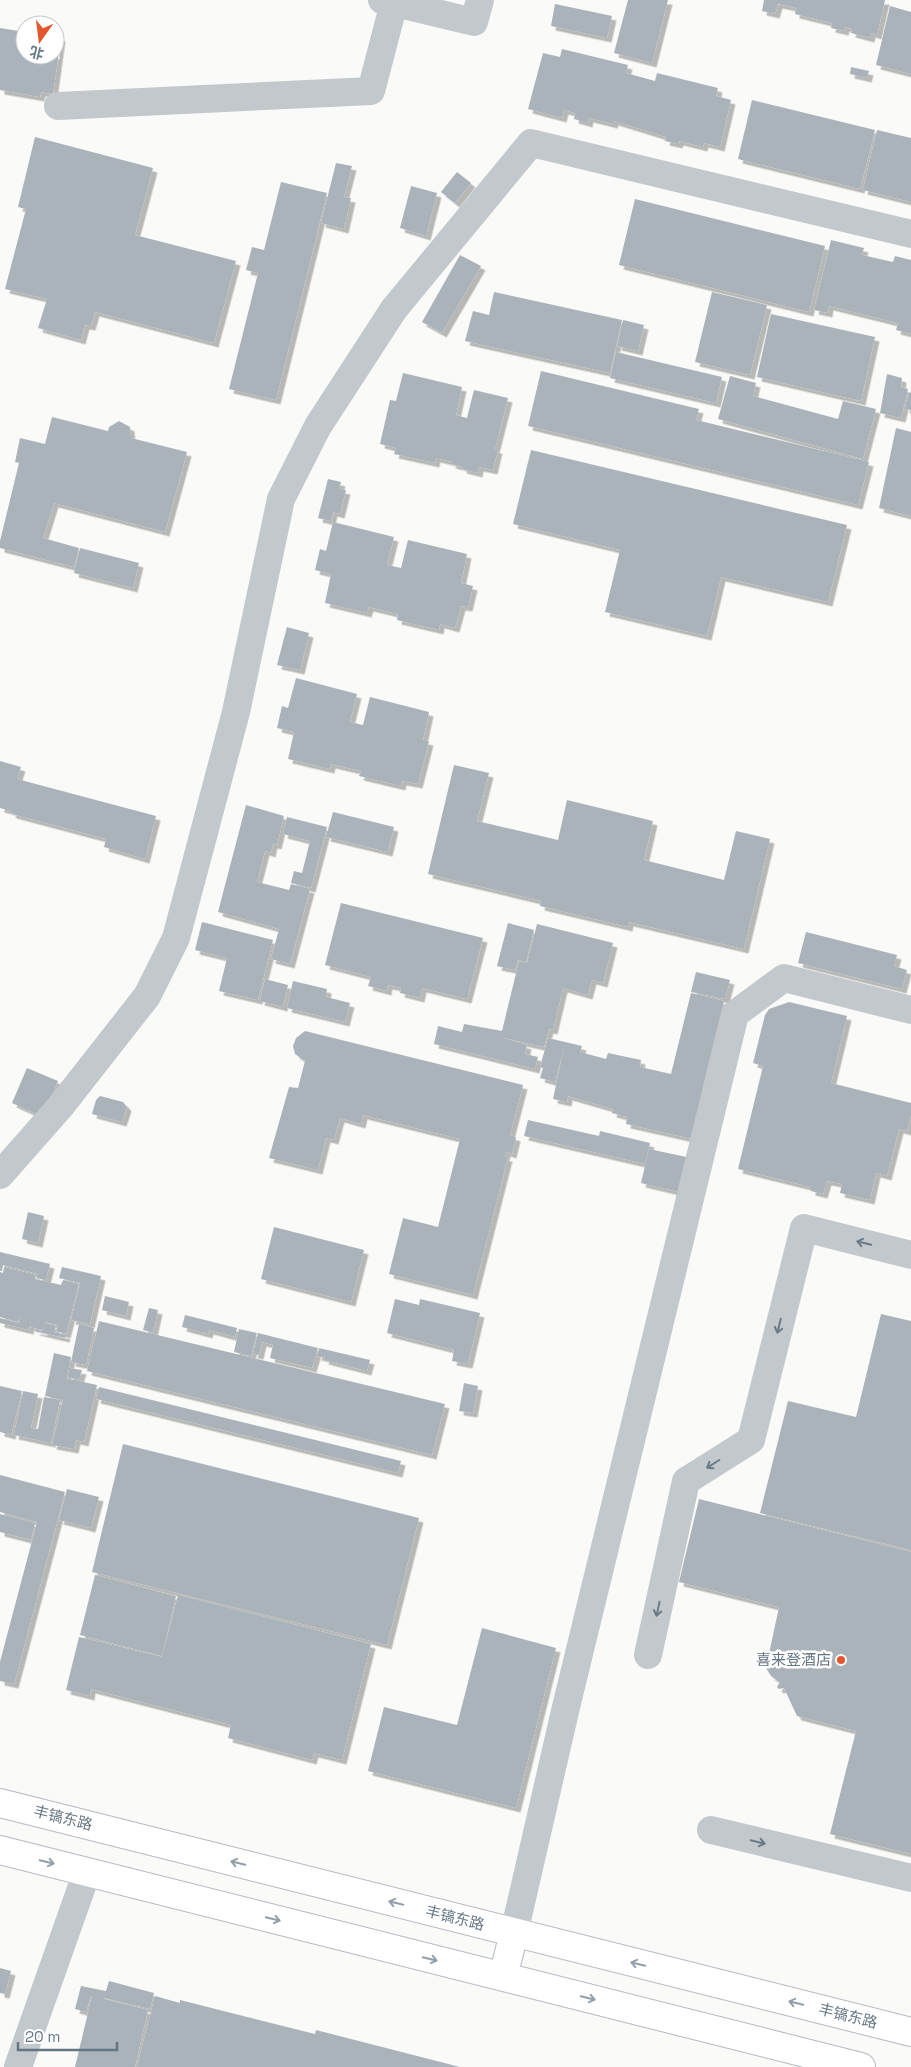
<svg xmlns="http://www.w3.org/2000/svg" width="911" height="2067" viewBox="0 0 911 2067" font-family="'Space Grotesk','Noto Sans SC',sans-serif">
<defs>
<filter id="shadow"><feDropShadow dx="4.5" dy="4.5" stdDeviation="0" flood-color="#0004"/></filter>
</defs>
<rect width="100%" height="100%" fill="#fafaf8"/>
<path fill="#aab3b9" filter="url(#shadow)" d="M628 0H668L652 63 614 53Z
M764 0H885L877 35 871 33 870 38 851 33 852 29 845 27 844 31 831 28 832 23 795 14 796 8 778 4 775 14 762 11Z
M555 4 612 16 607 38 551 26Z
M890 6 911 12V74L876 65Z
M0 28 25 32V55H55V36L61 37 53 94 41 92 40 97 0 90Z
M562 49 628 65 626 73 655 81 657 73 718 88 716 96 731 100 720 147 704 143 703 147 679 141 678 144 665 141 666 137 614 121 613 124 589 118 588 123 574 119 575 113 564 110 562 118 528 109 543 53 560 57Z
M851 67 869 71 867 78 850 74Z
M752 100 875 130 860 189 738 159Z
M877 130 911 138V202L863 190Z
M35 137 153 168 135 235 236 261 214 343 95 312 91 326 85 325 81 340 38 328 47 299 5 289 26 209 18 207Z
M336 163 352 166 344 197 351 198 344 229 321 223Z
M457 172 471 183 455 203 441 192Z
M281 182 327 193 276 400 229 389 258 273 246 270 252 247 264 250Z
M411 186 437 193 426 236 400 228Z
M635 199 825 246 809 312 619 265Z
M831 240 864 248 862 255 893 262 895 256 911 260V334L896 330 898 323 829 306 828 313 814 310Z
M460 255 481 266 442 333 422 322Z
M494 292 622 320 610 373 465 341 473 311 489 315Z
M712 292 767 305 750 375 695 362Z
M771 314 875 337 861 401 757 377Z
M623 320 644 325 638 351 617 346Z
M616 352 722 377 716 403 610 378Z
M541 371 699 409 696 420 869 462 858 505 528 426Z
M403 373 462 387 456 415 467 418 474 390 508 398 495 449H498L493 470 479 467 478 473 462 469 463 467 451 464 452 462 436 458 435 463 394 454 396 448 380 444 390 400 396 401Z
M887 374 902 378 901 387 908 389 901 418 880 413Z
M730 376 756 383 753 396 838 419 843 401 876 409 863 459 718 419Z
M909 392 911 393V410L905 409Z
M52 417 108 431 109 427 119 421 130 427 131 438 187 452 165 532 54 503 43 538 79 548 74 567 0 548V541L19 463 15 462 20 438 45 444Z
M896 428 911 432V516L879 508Z
M531 450 847 525 828 602 721 577 707 636 605 612 620 550 513 524Z
M328 479 341 482 339 489 346 490 340 514 333 512 331 521 318 518Z
M333 522 394 537 387 565 401 568 408 540 467 554 461 583 473 586 468 607 461 606 455 628 440 624 439 630 397 620 398 614 369 607 367 613 325 603 331 574 315 570 320 549 326 551Z
M80 548 139 563 133 588 74 573Z
M287 627 309 633 300 670 277 665Z
M296 678 357 694 350 722 363 725 370 697 429 712 423 740 429 741 418 784 402 781 401 786 359 776 361 771 331 764 330 769 288 759 294 732 277 728 282 706 288 708Z
M0 761 21 767 17 779 156 816 145 859 104 847 106 839 12 814 11 811 0 808Z
M454 765 489 773 477 821 558 840 567 800 653 821 644 860 724 880 736 831 770 839 744 949 629 922 628 927 540 906 541 901 428 874Z
M246 805 284 816 277 845 273 844 271 853 265 851 257 882 289 890 291 884 310 889 290 964 271 959 279 929 218 912Z
M333 812 394 827 388 852 326 837Z
M287 817 327 827 311 888 291 883 294 871 302 873 310 841 283 834Z
M341 903 483 938 467 999 422 988 420 998 400 993 401 988 388 985 387 991 368 986 371 977 325 965Z
M202 922 273 940 258 1000 219 991 227 958 195 950Z
M508 923 534 930 526 962 518 960 515 970 497 966Z
M537 924 613 943 603 983 592 980 588 995 563 988 553 1030 549 1029 544 1047 500 1037 527 1045 525 1054 538 1057 535 1069 434 1044 438 1026 462 1032 464 1024 502 1031 519 961 527 963Z
M806 932 897 955 894 966 907 970 902 989 798 963Z
M696 972 730 980 725 999 691 992Z
M265 979 288 985 283 1007 260 1001Z
M293 981 327 989 326 997 350 1003 345 1022 287 1008Z
M691 993 724 1001 693 1139 626 1124 627 1117 612 1113 613 1109 568 1096 567 1102 553 1099 564 1048 555 1082 540 1078 543 1068 540 1067 548 1038 582 1046 580 1052 606 1059 608 1053 641 1060 640 1067 671 1074Z
M789 1002 847 1016 831 1083 911 1103V1115L907 1131 899 1129 887 1176 876 1173 870 1200 840 1193 842 1184 827 1181 823 1194 811 1191V1187L738 1169 763 1066 753 1063 765 1015 769 1009Z
M305 1031 523 1085 510 1135 516 1137 512 1154 506 1152 505 1157H508L473 1295 389 1274 403 1218 438 1227 460 1139 363 1115 361 1124 340 1118 334 1140 326 1138 318 1170 269 1158 289 1087 298 1088 305 1061 295 1054 293 1046 296 1038Z
M27 1068 58 1081 43 1117 12 1103Z
M100 1096 123 1102 127 1107 122 1122 92 1114 96 1100Z
M528 1120 599 1136 600 1131 650 1143 645 1164 524 1136Z
M649 1149 691 1158 683 1193 641 1183Z
M28 1212 44 1216 38 1243 22 1239Z
M274 1227 364 1250 351 1302 261 1279Z
M0 1252 50 1264 46 1280 36 1278 38 1274 3 1265 2 1271H0Z
M4 1267 36 1275 35 1279 61 1285 63 1280 79 1284 66 1334 56 1331 58 1325 45 1322 43 1330 30 1327 31 1319 29 1330 0 1323V1318L19 1323 20 1316 18 1322 0 1317V1272L3 1273Z
M62 1267 101 1276 90 1324 71 1320 80 1283 59 1278Z
M105 1296 129 1302 126 1316 102 1310Z
M395 1299 419 1305 420 1299 480 1313 468 1364 452 1361 454 1350 387 1333Z
M149 1308 158 1310 153 1333 143 1330Z
M881 1314 911 1321V1550L760 1513 788 1401 856 1417Z
M185 1315 237 1328 235 1337 209 1330 208 1334 182 1327Z
M99 1321 445 1404 432 1455 87 1371Z
M45 1323 56 1326 54 1332 66 1335 65 1338 35 1331 36 1330 43 1331Z
M79 1324 94 1328 86 1365 71 1362Z
M239 1329 257 1333 251 1356 234 1352Z
M258 1333 318 1348 312 1368 270 1358 273 1345 262 1342 259 1355 253 1354Z
M319 1348 370 1360 367 1371 324 1360 325 1358 317 1356Z
M54 1353 71 1357 67 1378H65L97 1385 84 1442 76 1440 74 1449 52 1445 63 1400 45 1396Z
M69 1368 82 1370 79 1379 69 1378Z
M464 1383 478 1386 473 1413 459 1411Z
M0 1386 22 1391 11 1435 0 1432Z
M99 1387 401 1461 398 1473 96 1399Z
M23 1391 38 1394 31 1428 38 1429 44 1397 60 1400 51 1443 14 1435Z
M123 1444 419 1518 387 1645 92 1572Z
M0 1475 65 1492 14 1684 0 1681V1662L37 1522 0 1512Z
M67 1489 99 1497 91 1528 59 1520Z
M699 1499 911 1552V1854L830 1834 856 1731 797 1716 784 1688 779 1689 777 1687 780 1682 771 1676 766 1668 779 1607 679 1582Z
M0 1514 35 1523 31 1540 0 1532Z
M95 1575 176 1596 162 1656 80 1635Z
M178 1595 371 1644 342 1760 314 1753 312 1760 228 1738 231 1725 91 1689 90 1696 66 1690 79 1637 162 1657Z
M482 1628 556 1648 516 1808 368 1771 384 1707 457 1725Z
M0 1968 11 1971 5 1994 0 1993Z
M109 1981 154 1993 150 2009 104 1998V1999L148 2010 135 2067H75L92 1996H91L86 2012 75 2009 81 1986 106 1991Z
M155 1996 180 2003V2000L315 2034 316 2030 460 2067H137Z"/>
<g fill="none" stroke-linecap="round" stroke-linejoin="round">
<g stroke="#b3babf" stroke-width="30">
<path id="secondary" d="M0 1803 911 2032
M0 1850 861 2067
M503 1977 514 1933"/>
</g>
<path stroke="#c3c8cc" stroke-width="28" d="M382 0 474 22 480 0
M58 106 371 91 394 3
M0 1175 60 1107 147 996 176 938 236 712 281 499 318 426 394 309 531 143 911 234
M648 1655 686 1481 751 1440 804 1228 911 1255
M711 1830 911 1878
M514 1933 566 1707 735 1014 784 978 911 1010
M18 2067 87 1872"/>
<use href="#secondary" stroke="#fff" stroke-width="28"/>
</g>
<defs><path id="oneway-shaft" d="M-6 0H5M1.5-3L5.5 0L1.5 3" fill="none" stroke-width="1.6" stroke-linecap="round" stroke-linejoin="round" transform="scale(1.25)"/></defs>
<g stroke="#6a7a87">
<use href="#oneway-shaft" transform="translate(864 1243) rotate(-166)"/>
<use href="#oneway-shaft" transform="translate(779 1326) rotate(104)"/>
<use href="#oneway-shaft" transform="translate(713 1464) rotate(148)"/>
<use href="#oneway-shaft" transform="translate(658 1609) rotate(102)"/>
<use href="#oneway-shaft" transform="translate(758 1842) rotate(14)"/>
</g>
<g stroke="#939fa8">
<use href="#oneway-shaft" transform="translate(47 1862) rotate(14)"/>
<use href="#oneway-shaft" transform="translate(238 1863) rotate(-166)"/>
<use href="#oneway-shaft" transform="translate(396 1903) rotate(-166)"/>
<use href="#oneway-shaft" transform="translate(273 1919) rotate(14)"/>
<use href="#oneway-shaft" transform="translate(430 1959) rotate(14)"/>
<use href="#oneway-shaft" transform="translate(638 1964) rotate(-166)"/>
<use href="#oneway-shaft" transform="translate(588 1998) rotate(14)"/>
<use href="#oneway-shaft" transform="translate(796 2003) rotate(-166)"/>
</g>
<circle fill="#e4572e" stroke="#fff" stroke-width="2" cx="841" cy="1660" r="5"/>
<g text-anchor="middle" stroke-width="5" stroke-linejoin="round" paint-order="stroke">
<g font-size="15" fill="#657683" stroke="#fff" text-anchor="end">
<text x="831" y="1665">喜来登酒店</text>
</g>
<g font-size="15" fill="#657683" stroke="#fff">
<text transform="translate(63 1818) rotate(14)" y="5">丰镐东路</text>
<text transform="translate(455 1918) rotate(14)" y="5">丰镐东路</text>
<text transform="translate(848 2016) rotate(14)" y="5">丰镐东路</text>
</g>
</g>
<g transform="translate(40 40) rotate(194)"><circle r="24" fill="#ffffff" stroke="#c1c8cd"/>
<path d="M0-4L9 19L0 12L-9 19Z" fill="#e4572e"/>
<text y="-8" font-size="14" font-weight="bold" text-anchor="middle" fill="#657683">北</text>
</g>
<path d="M18 2042v8h99v-8" fill="none" stroke="#657683" stroke-width="2.5"/>
<text x="25" y="2042" font-size="15" fill="#657683" stroke="#ffffff" stroke-width="4" paint-order="stroke">20 m</text>
</svg>
